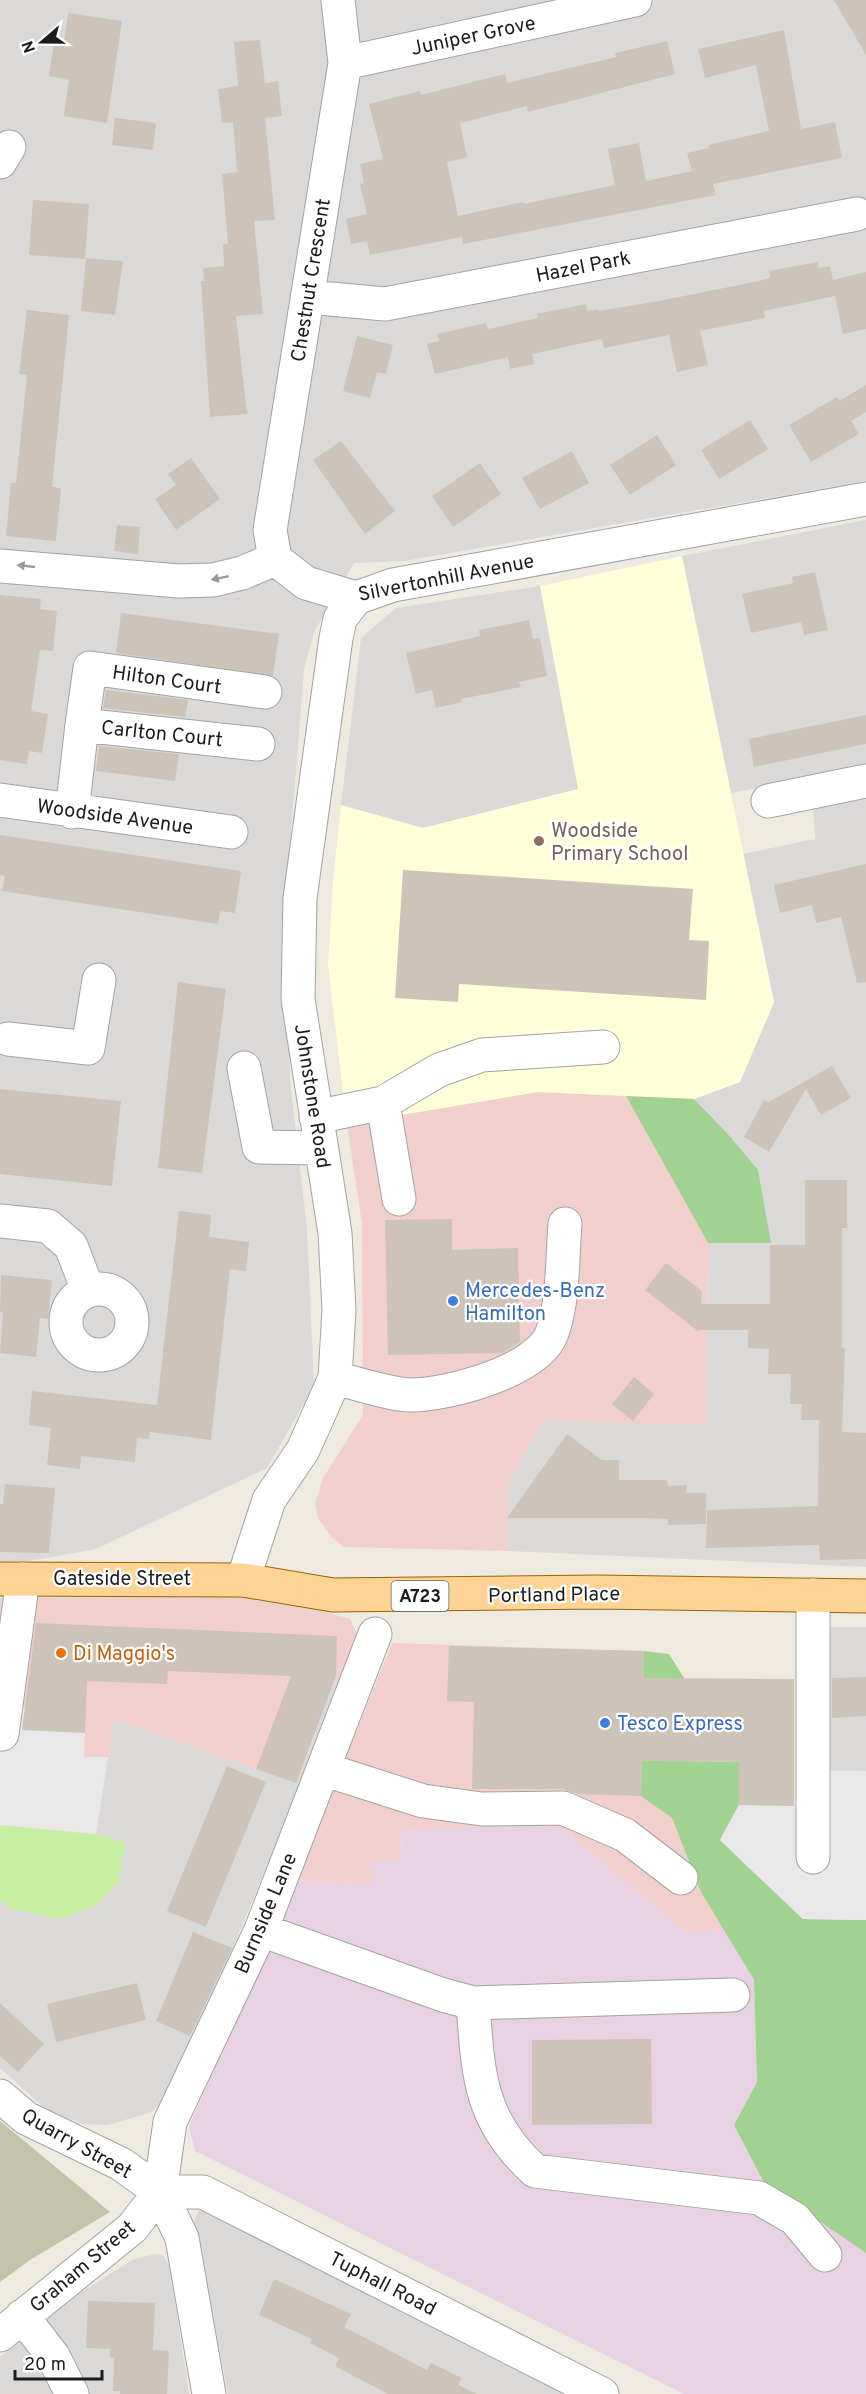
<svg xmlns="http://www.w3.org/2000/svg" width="866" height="2394" viewBox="0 0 866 2394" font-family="Overpass,sans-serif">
<rect width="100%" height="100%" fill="#eeeae0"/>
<path fill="#dad9d8" d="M0 0H866V481L404 561 354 563 314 632 304 669 284 923 290 1081 307 1228 314 1386 267 1468 96 1549 30 1561H0Z
M866 520V766L731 793 682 556Z
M540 586 579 789 423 828 341 805 361 638 396 608Z
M866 799V1567L507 1551V1483L544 1420 706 1424 708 1243H771L727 1133 694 1099 740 1082 774 1002 743 854 815 839 813 806Z
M826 1627H866V1771H823Z
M287 1678 342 1683 176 2086 152 2112 108 2125 83 2124 48 2111 0 2068V1898L9 1908 126 1843 96 1834 114 1719 256 1768 288 1684Z
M200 2208 573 2394H228L194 2221Z
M153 2254 163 2255 170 2267 189 2394H0V2357L75 2296 132 2260Z"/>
<path fill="#f1cfcd" d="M538 1092 626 1096 708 1243 706 1425 544 1420 507 1483V1551L344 1547 332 1538 318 1518 315 1504 323 1478 363 1415 362 1224 347 1124Z
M171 1585H207L259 1601 301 1605 350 1619 357 1634 342 1683 287 1679 288 1684 256 1769 114 1719 96 1834 0 1825V1598L114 1597Z
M392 1643 644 1651 641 1795 672 1818 701 1892 723 1928 688 1934 555 1823 401 1830 400 1858 372 1885 296 1880Z"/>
<path fill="#e8d1e3" d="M555 1823 688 1934 723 1928 754 1980 757 2082 734 2125 764 2183 866 2253V2394H684L195 2151 189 2127 296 1880 371 1885 372 1862 400 1858 401 1830Z"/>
<path fill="#feffd8" d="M682 556 774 1002 740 1082 694 1099 538 1092 347 1124 328 966 333 882 341 805 423 828 578 789 540 586Z"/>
<path fill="#c3c3ab" d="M0 2121 110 2212 30 2260 0 2282Z"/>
<path fill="#c5eea0" d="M0 1825 96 1834 126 1843 118 1882 97 1905 60 1919 9 1908 0 1898Z"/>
<path fill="#a2d291" d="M626 1096 694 1099 727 1133 758 1170 771 1243H708Z
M644 1651 669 1654 684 1678V1761L739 1762V1805L720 1840 803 1919 866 1920V2253L764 2183 734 2125 757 2082 754 1980 701 1892 672 1818 641 1796Z"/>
<path fill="#e8e8e8" d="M0 1704 32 1708 85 1733 84 1757H108L96 1834 0 1825Z
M800 1770 866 1771V1920L803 1919 720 1840 739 1805H799Z"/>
<path fill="#cec3b9" d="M834 0H866V55Z
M68 13 122 21 107 123 64 116 69 80 49 76 54 43 64 44Z
M784 30 801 129 835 122 842 158 713 184 716 195 463 244 462 237 370 255 367 241 351 244 346 219 367 214 360 184 364 183 360 164 383 159 369 104 420 91 421 95 505 74 507 83 616 57 615 53 667 41 675 74 528 112 527 106 460 123 467 157 447 162 458 216 523 202 524 204 615 185 608 149 639 143 646 181 692 171 687 153 709 148 708 145 769 131 756 65 705 78 698 49Z
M260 40 265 83 278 81 282 116 265 118 275 220 254 221 263 314 236 316 247 414 210 417 201 281H204L203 268 224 266 223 244H228L222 174 237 172 233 122 222 123 218 89 238 86 234 42Z
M115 118 156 123 153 150 112 145Z
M33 200 89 204 85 259 29 255Z
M86 258 123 261 115 315 81 311Z
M818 262 819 268 830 266 833 280 866 272V329L843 334 835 296 764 311 765 318 700 331 708 365 677 372 669 335 604 348 602 339 532 354 534 364 510 369 508 357 435 374 427 344 439 341 437 334 486 323 488 329 538 318 537 314 586 304 587 311 598 309 599 311 659 301 759 281 770 278 769 271Z
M27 310 69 315 52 487 61 488 56 541 6 536 11 483H16L27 375 19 374Z
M357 336 393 345 386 374 377 372 370 398 343 391Z
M866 385V412L851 421 859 434 811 462 789 425 837 397 839 401Z
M750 420 768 449 719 479 701 450Z
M657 435 676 465 630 495 610 465Z
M341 441 395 511 365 534 313 460Z
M572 451 589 483 540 509 522 478Z
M191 458 220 499 176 530 155 499 176 485 168 474Z
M480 463 501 494 453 527 432 496Z
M117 525 140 527 138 554 114 551Z
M815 572 828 630 804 635 801 622 751 633 742 594 793 583 792 577Z
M0 595 41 599 40 609 57 611 53 651 40 650 31 711 48 714 42 753 29 751 27 764 0 760Z
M121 613 279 634 273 676 116 653Z
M529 620 533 639 540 638 547 676 519 682 521 687 461 699 462 702 436 708 432 690 416 694 406 653 480 636 479 630Z
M106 690 188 700 185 717 103 708Z
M866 715V744L754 767 749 739Z
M99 746 179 754 175 781 96 771Z
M0 835 241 871 235 913 220 911 218 924 2 891 5 876 0 875Z
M866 864V982L857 983 841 917 816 923 812 905 780 913 774 885Z
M403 870 693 889 689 940 709 941 706 1000 459 984 458 1002 395 998Z
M178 982 226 989 202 1173 158 1168Z
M832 1066 851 1098 821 1115 806 1089 769 1152 744 1137 764 1100 769 1102Z
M0 1089 121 1101 112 1186 0 1174Z
M805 1180H847V1228H842V1347L845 1348 842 1432 866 1433V1559L820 1560 819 1545 706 1548 707 1510 818 1506 819 1420H801L802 1404H790L791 1374H768L769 1349 748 1348V1330H699V1332L645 1290 666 1263 702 1291 701 1304H770V1245H805Z
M179 1211 211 1215 209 1237 249 1242 246 1271 230 1269 211 1440 150 1432 149 1439 137 1438 135 1462 81 1456 80 1469 47 1465 51 1428 29 1425 32 1391 157 1405Z
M452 1219V1250L518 1248 520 1342 502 1353 388 1355 385 1220Z
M1 1275 52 1280 48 1319 40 1318 36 1357 0 1353 3 1312H0Z
M634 1377 654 1394 633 1421 612 1404Z
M567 1434 602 1460H619V1480H667L668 1486 687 1485 686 1493H706V1524L668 1525V1519L646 1518H507Z
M5 1484 55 1488 49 1553 0 1552V1504H3Z
M36 1623 337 1636 336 1676 296 1783 256 1769 291 1676 168 1671 167 1684 87 1681 85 1733 22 1730Z
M449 1646 644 1651V1678L794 1679V1806L739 1805V1762L642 1761 641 1796 578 1794 563 1789H472L474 1702 447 1701Z
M866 1677V1716L832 1718V1678Z
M227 1766 266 1782 206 1927 167 1911Z
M193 1932 232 1948 190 2036 156 2021Z
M137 1983 146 2020 56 2042 47 2004Z
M0 2003 44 2044 18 2072 0 2056Z
M651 2039 652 2124 532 2125V2040Z
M274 2279 351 2314 344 2327 427 2370 431 2363 462 2378 458 2385 477 2394H388L335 2366 339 2358 310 2343 312 2339 259 2315Z
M88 2301 155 2303 153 2350 169 2351 167 2394H120V2391H113L114 2358 110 2357V2349L86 2348Z"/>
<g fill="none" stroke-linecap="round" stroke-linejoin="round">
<g stroke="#a3a3a3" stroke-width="35">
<path id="minor" d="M345 63 635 0
M0 162 9 147
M308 297 385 304 857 214
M275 559 306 583 356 598 393 585 866 499
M275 559 270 530 345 63 338 0
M0 566 179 581 213 580 242 573 275 559
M82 725 90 668 265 692
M0 800 231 832
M768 801 866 781
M72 812 82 725 258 744
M8 1039 88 1048 99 980
M244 1068 259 1147 321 1148
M383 1103 399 1199
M316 1117 383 1103 439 1070 482 1055 603 1047
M0 1221 48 1226 71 1246 88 1290
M66 1322a33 33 0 1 1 66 0a33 33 0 1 1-66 0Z
M335 1378C355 1383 392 1395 411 1395 448 1395 538 1371 552 1333 564 1299 562 1259 565 1224
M243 1580 269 1500 303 1450 335 1378 339 1310 335 1233 298 999 300 898 336 638 340 619 356 598
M2 1734 23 1579
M323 1769 423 1801 482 1809 563 1808 625 1835 681 1878
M813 1857V1595
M261 1930 443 1995 473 2003 733 1995
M473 2003C478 2074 479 2120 535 2171L759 2198 795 2219 825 2255
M0 2096 26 2118 121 2164 160 2192 182 2238 209 2394
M160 2192 170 2122 261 1930 375 1634
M160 2192H203L602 2394
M22 2316 53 2356 72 2394
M0 2335 132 2228 160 2192"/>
</g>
<g stroke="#936600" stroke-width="35">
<path id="major" d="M0 1579 243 1580 333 1595 598 1592 866 1596"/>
</g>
<use href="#minor" stroke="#fff" stroke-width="33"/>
<use href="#major" stroke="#ffd394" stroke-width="33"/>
</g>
<defs><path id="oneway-solid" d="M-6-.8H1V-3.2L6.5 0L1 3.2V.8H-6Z" transform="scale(1.5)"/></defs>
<g fill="#999">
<use href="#oneway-solid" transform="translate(26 566) rotate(-174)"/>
<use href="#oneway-solid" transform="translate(220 578) rotate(168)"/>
</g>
<circle fill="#8d6e63" stroke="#fff" stroke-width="2" cx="539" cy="841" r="6"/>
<g fill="#3f7fe0" stroke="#fff" stroke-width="2">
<circle cx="453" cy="1301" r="6"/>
<circle cx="605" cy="1723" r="6"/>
</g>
<circle fill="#e8710a" stroke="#fff" stroke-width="2" cx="61" cy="1653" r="6"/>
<g text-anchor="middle" stroke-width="4.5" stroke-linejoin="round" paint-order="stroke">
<rect fill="#fff" stroke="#606060" stroke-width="1.5" x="391.5" y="1581" width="57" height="30" rx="4.5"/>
<g font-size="18" font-weight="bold" fill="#1c1c1c">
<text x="420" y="1602">A723</text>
</g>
<g font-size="20" fill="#1c1c1c" stroke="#fff">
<text transform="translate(473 35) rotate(-12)" y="7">Juniper Grove</text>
<text transform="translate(583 266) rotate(-11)" y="7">Hazel Park</text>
<text transform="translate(310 280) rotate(-81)" y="7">Chestnut Crescent</text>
<text transform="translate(446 577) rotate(-11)" y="7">Silvertonhill Avenue</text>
<text transform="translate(167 679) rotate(8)" y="7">Hilton Court</text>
<text transform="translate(162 733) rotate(6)" y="7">Carlton Court</text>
<text transform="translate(115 816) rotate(8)" y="7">Woodside Avenue</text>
<text transform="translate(313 1096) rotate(81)" y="7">Johnstone Road</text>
<text x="122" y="1585">Gateside Street</text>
<text transform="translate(554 1594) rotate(-1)" y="7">Portland Place</text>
<text transform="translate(265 1913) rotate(-67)" y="7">Burnside Lane</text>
<text transform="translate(77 2143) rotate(29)" y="7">Quarry Street</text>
<text transform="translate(82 2266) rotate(-40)" y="7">Graham Street</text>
<text transform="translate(383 2283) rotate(27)" y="7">Tuphall Road</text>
</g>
<g font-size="20" fill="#785e54" stroke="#fff" text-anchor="start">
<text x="551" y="837">Woodside<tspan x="551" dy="23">Primary School</tspan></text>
</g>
<g font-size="20" fill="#366cbe" stroke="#fff" text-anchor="start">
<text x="465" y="1297">Mercedes-Benz<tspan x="465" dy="23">Hamilton</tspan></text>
<text x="617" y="1730">Tesco Express</text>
</g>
<g font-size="20" fill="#c56008" stroke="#fff" text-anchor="start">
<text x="73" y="1660">Di Maggio's</text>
</g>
</g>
<g transform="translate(42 42) rotate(250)" stroke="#ffffff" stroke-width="4.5" paint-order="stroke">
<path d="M0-4.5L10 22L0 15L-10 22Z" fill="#1c1c1c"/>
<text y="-9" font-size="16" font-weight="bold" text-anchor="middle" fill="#1c1c1c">N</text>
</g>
<path d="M15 2370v9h87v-9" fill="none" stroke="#1c1c1c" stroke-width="3"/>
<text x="24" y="2370" font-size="18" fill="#1c1c1c" stroke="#ffffff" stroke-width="4.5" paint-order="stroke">20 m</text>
</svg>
